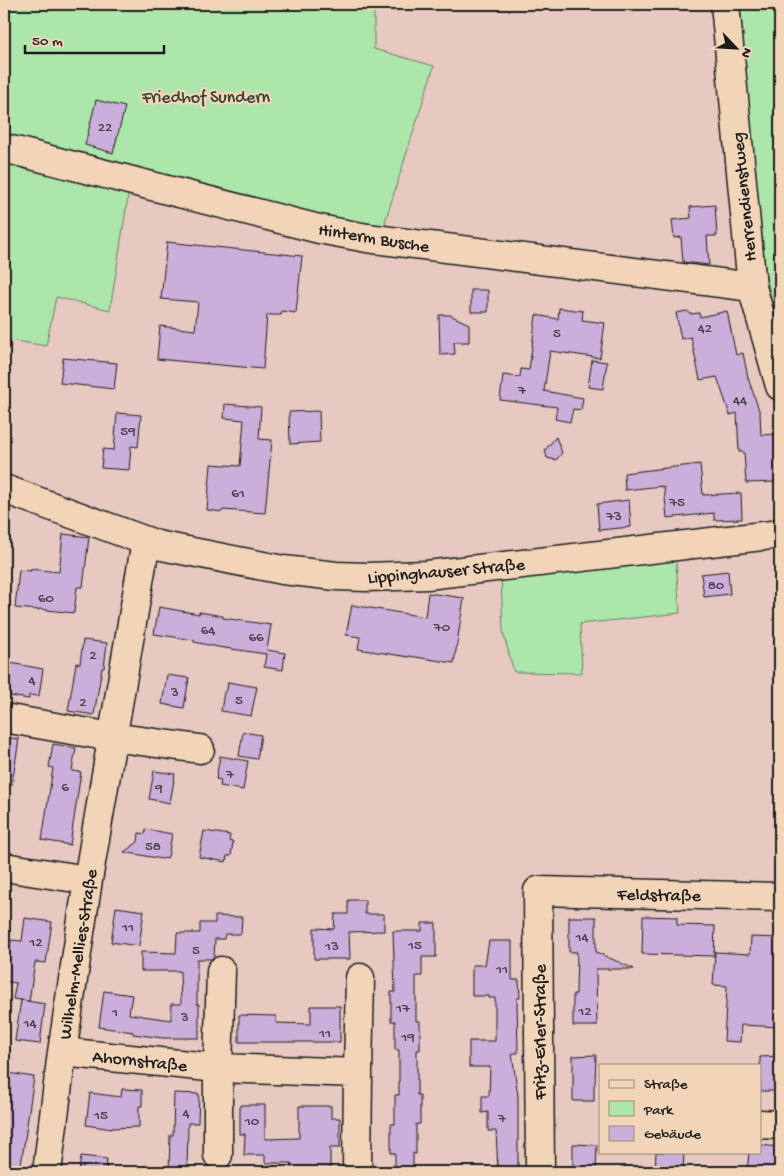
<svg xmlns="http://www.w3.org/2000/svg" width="784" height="1176" viewBox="0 0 784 1176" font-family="'Gochi Hand',sans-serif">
<rect width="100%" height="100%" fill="#e7c9c2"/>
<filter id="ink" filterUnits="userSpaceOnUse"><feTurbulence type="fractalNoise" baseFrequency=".02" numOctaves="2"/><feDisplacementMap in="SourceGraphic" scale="10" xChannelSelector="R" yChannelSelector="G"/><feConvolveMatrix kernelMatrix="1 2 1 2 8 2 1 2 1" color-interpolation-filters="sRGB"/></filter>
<g filter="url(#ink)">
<path fill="#ade6aa" stroke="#648163" d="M4 4H374V49L434 66 385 222 392 235 4 140Z
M740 4H780V334L766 276 749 108Z
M4 159 129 190 110 310 56 297 46 346 4 339Z
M675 552 680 613 580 624 582 673 514 672 503 632 501 574Z"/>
<path fill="#ccaeda" stroke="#1c1c1c" d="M96 100 125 107 113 153 85 145Z
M715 205 717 236H707L709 265 683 262 681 237 674 238 672 220 691 218 690 207Z
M167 242 302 256 296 313 282 311 281 315H267L263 369 157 359 160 326 195 330 198 302 161 299Z
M471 290H488V312H471Z
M559 308 583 311 582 320 605 323 600 358 550 351 544 391 583 398 581 410 573 409 570 422 555 419 557 407 500 400 503 375 520 377 521 369 529 370 536 315 558 319Z
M687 311 691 314 699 313 700 317 727 311 736 355 743 353 748 378 760 413 761 435 776 434 777 482 746 483 744 452H739L737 413 730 415 717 377 700 380 691 337 681 339 676 313Z
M439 315H450L469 324V342H454L455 354 440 355Z
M63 358 117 363 114 389 60 383Z
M592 360 607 362 603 389 588 387Z
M225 404 261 407 259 439 272 440 265 513 223 510 222 512 207 510 211 464 240 466 244 420 224 418Z
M319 411 320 442 290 444 289 412Z
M117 413 141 415 138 447 131 446 129 470 101 468 103 449 114 450Z
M556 437 562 453 556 460 547 458 545 450Z
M700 464 703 495 741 493 742 519 714 520V513L667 518 664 487 662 488V486L625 490 624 473Z
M629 500 631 527 599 530 597 504Z
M63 534 89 537 83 587H77L74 613 39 609V610L15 608 19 570 31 571V569L59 572Z
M728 571 730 594 704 597 701 574Z
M428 593 464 598 454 663 409 656V657L358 649 360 637 346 635 352 605 425 617Z
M159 607 199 614V612L223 616V618L271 625 267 650 285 653 283 670 264 667 266 654 218 647 194 642V640L154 634Z
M83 640 107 643 104 668H102L94 715 68 711 76 663 80 664Z
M5 662 43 669 39 696 29 695V699L10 696V692L4 691V672Z
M167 675 189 678 184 708 162 704Z
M228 682 257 687 251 716 221 711 224 692 227 690Z
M243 732 261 735 257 759 239 756Z
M4 737 19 739 12 785 4 784Z
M53 744 76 748 72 771 81 772 70 845 42 840 53 768 49 767Z
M220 756 248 761 243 790 220 786 221 780 216 779Z
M154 771 175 774 170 803 149 799Z
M146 829 172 834 168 857 162 859 124 852 138 842 139 833 145 834Z
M204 831 230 835 229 841 233 842 231 856H227L226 862 199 857Z
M348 900H365V914H384V931L349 932 350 959H314V928L334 929 335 914H348Z
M116 907 144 911 139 946 111 942Z
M215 916 242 917 241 934H225L224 939H215L214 957 211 959H197V1004H199V1038H163L133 1034V1032L99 1027 104 991 132 995 129 1014 171 1020V1004H181L180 971H141V952L176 953 177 933H200V923H215Z
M643 916 677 917V925L715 926 714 956 642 954Z
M569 917H596V952L634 969H596L597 1026H573V994H576L577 952H569Z
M25 918 52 922 46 963 35 962 29 1001 13 999 16 983 4 981V963H8L11 940 22 941Z
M422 923H436V957H422V976H416V1021H420V1050H417V1095H420V1124H416V1154L413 1153V1172H395V1153H391V1124H395V1095H399V1050H395V1021H391V992H395L393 931H422Z
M751 937 780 938 778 1000H780V1027L741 1025 740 1042 724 1041 727 986 713 985 715 952 750 954Z
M489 941H512V980H519L520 998H517L518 1053H512L518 1096V1172H498L496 1131H488V1112L482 1113V1096H489L490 1067H469V1041H495V998H489V996H472V965H485Z
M21 1000 45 1004 40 1044 15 1041Z
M311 1006H340V1042H239V1015L276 1016V1023L311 1024Z
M596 1055 595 1084 594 1085V1101H573V1056Z
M780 1056V1091H760V1057Z
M8 1073 34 1077 20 1172H4V1100Z
M122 1089 142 1090V1106H139V1127L112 1128V1129L86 1125 90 1093 121 1097Z
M174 1093 199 1094 198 1123H188L187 1172H169L170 1135H173Z
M240 1105H265V1139L299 1138V1106H331V1118H340V1148H330V1169H291V1163H265V1155H244L245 1134H240Z
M573 1144 597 1145 596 1172H573Z
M760 1145 778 1147 774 1172H747L749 1152H760Z
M656 1152H684L683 1172H655Z
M81 1156 107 1159 106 1172H79Z"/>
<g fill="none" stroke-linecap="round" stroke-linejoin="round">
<g stroke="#1c1c1c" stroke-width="31">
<path id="minor" d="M725 4 752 287 780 386
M4 148 319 229 367 238 752 287
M4 489 157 545 283 570 336 576 367 577 427 575 780 534
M4 718 112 737 200 749
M4 867 88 880
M62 1052 218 1068 358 1073 360 978
M760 1124 780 1125
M218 1155V1068L221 971
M357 1170 358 1073
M47 1172 62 1052 88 880 146 541
M540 1172 538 891 780 897"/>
</g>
<use href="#minor" stroke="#f2d5b8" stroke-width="28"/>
</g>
</g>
<g text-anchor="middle" stroke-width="4.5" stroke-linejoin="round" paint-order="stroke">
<g font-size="15" fill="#48404c">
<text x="105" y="131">22</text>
<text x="705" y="332">42</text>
<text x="557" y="337">5</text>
<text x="522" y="394">7</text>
<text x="740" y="404">44</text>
<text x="128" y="435">59</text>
<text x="238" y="497">61</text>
<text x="677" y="506">75</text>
<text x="614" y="520">73</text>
<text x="716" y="589">80</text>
<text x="46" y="602">60</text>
<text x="442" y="631">70</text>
<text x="208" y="634">64</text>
<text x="256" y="641">66</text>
<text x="93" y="659">2</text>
<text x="32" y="684">4</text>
<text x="175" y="696">3</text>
<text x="239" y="704">5</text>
<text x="83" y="706">2</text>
<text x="230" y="778">7</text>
<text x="65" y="791">6</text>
<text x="159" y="792">9</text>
<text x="153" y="850">58</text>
<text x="128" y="931">11</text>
<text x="582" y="941">14</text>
<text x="36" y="946">12</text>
<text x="415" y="949">15</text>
<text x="332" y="950">13</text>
<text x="196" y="954">5</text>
<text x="502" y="973">11</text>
<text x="403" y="1012">17</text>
<text x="585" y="1015">12</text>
<text x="115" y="1016">1</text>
<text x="185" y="1021">3</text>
<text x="30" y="1027">14</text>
<text x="325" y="1037">11</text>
<text x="408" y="1041">19</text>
<text x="186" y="1117">4</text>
<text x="101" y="1119">15</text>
<text x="502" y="1122">7</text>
<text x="252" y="1125">10</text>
</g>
<g font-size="18" fill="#394438" stroke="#f2d5b8">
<text x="206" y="102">Friedhof Sundern</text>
</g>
<g font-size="18" fill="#1c1c1c" stroke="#f2d5b8">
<text transform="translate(743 197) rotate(-96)" y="6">Herrendienstweg</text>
<text transform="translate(374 237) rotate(9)" y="6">Hinterm Busche</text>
<text transform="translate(446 570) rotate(-5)" y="6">Lippinghauser Straße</text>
<text transform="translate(659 894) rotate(1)" y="6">Feldstraße</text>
<text transform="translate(77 954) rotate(-81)" y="6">Wilhelm-Mellies-Straße</text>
<text transform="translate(539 1032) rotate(-90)" y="6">Fritz-Erler-Straße</text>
<text transform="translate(140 1060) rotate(6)" y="6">Ahornstraße</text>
</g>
</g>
<rect width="784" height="1176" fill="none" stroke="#f2d5b8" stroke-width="20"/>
<rect x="10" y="10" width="764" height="1156" fill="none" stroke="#1c1c1c" stroke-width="2" filter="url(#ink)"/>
<rect x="599" y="1064" width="162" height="90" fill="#f2d5b8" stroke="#9c8b7a"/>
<rect x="609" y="1080" width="25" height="8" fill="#f2d5b8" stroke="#9c8b7a"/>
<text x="644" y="1088" font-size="15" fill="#1c1c1c">Straße</text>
<rect x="609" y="1101" width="25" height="15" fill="#ade6aa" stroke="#9c8b7a"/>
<text x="644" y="1114" font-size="15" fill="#1c1c1c">Park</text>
<rect x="609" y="1126" width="25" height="15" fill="#ccaeda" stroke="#9c8b7a"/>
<text x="644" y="1138" font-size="15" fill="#1c1c1c">Gebäude</text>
<g transform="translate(736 48) rotate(115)" stroke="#f2d5b8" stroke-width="4" paint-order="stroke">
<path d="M0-4L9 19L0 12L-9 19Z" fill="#1c1c1c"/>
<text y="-8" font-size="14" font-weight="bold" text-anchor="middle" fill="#1c1c1c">N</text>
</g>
<path d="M25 45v8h139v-8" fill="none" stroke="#1c1c1c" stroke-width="2.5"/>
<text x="32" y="45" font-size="15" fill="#1c1c1c" stroke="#f2d5b8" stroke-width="4" paint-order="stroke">50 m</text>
</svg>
